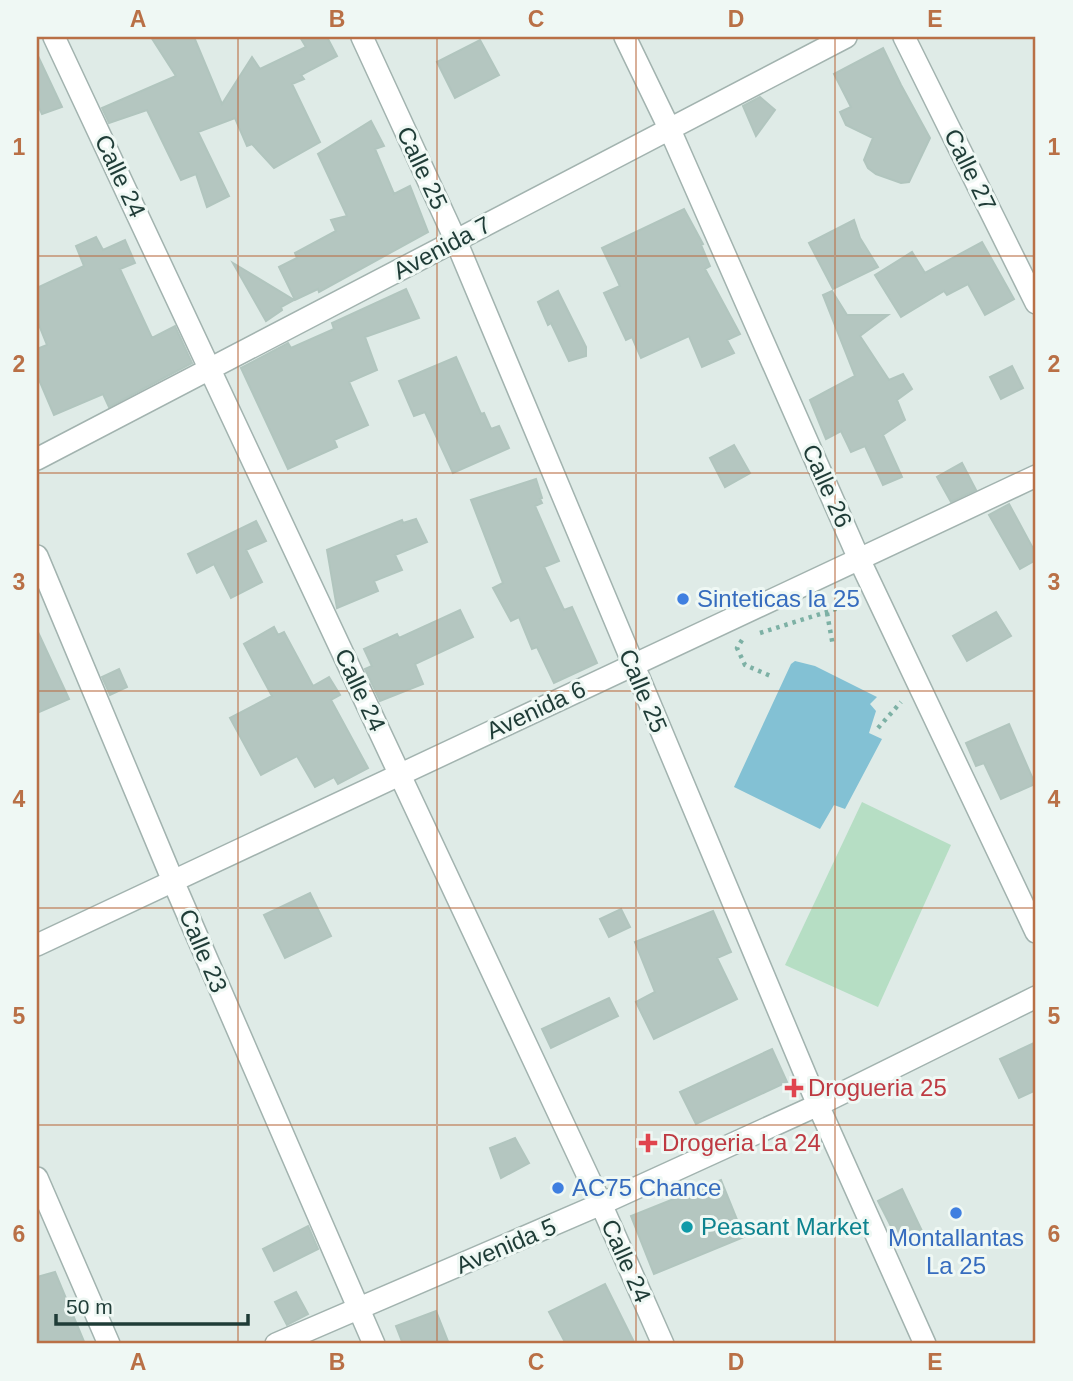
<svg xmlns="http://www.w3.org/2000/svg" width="1073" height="1381" viewBox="0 0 1073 1381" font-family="Arial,sans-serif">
<rect width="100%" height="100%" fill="#dfebe7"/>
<path fill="#b6dec4" d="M862 802 951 845 878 1007 785 965Z"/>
<path fill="#83c1d4" d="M795 661 815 666 877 697 870 704 876 711 869 733 882 739 845 809 834 805 820 829 734 787 791 664Z"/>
<path fill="#b4c6c0" stroke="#b1c5be" stroke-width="2" d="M151 37H194L222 104 252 57 260 69 306 47 300 37H327L337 56 301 75 304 79 292 84 320 142 274 168 252 144 247 146 235 118 198 132 229 196 207 207 196 174 181 180 147 110 109 123 102 108 176 76Z
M480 40 499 75 455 98 437 62Z
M883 48 901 85 930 138 909 182 901 183 876 174 868 168 864 160 873 138 846 125 840 112 851 107 834 74Z
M37 54 62 107 42 114 37 103Z
M760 97 775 110 756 136 743 106Z
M371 121 384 146 375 149 394 194 410 186 428 232 319 292 318 289 295 300 279 267 297 258 295 253 336 231 331 220 347 216 318 154Z
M684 209 703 244 701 245 710 266 705 269 740 334 727 340 734 353 702 367 689 336 641 358 632 337 626 340 604 293 620 286 602 248Z
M854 220 860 238 878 267 833 289 809 243Z
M96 237 103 250 125 240 135 263 120 269 152 338 175 326 192 363 109 407 103 394 54 415 37 375V349L47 345 37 320V288L84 266 76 246Z
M982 242 1014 299 985 315 968 284 947 295 944 291 901 317 875 275 912 252 925 273Z
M233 263 294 300 281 307 282 310 266 321Z
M406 289 419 318 365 337 377 370 349 382 368 425 334 440 337 447 288 469 241 368 288 343 291 348 334 329 332 323Z
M558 291 586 347V356L569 361 551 323 548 325 538 302Z
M832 291 847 315H888L860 336 889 380 903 374 912 389 897 400 905 420 883 435 902 477 883 485 865 446 851 452 841 431 826 439 810 400 855 376 823 295Z
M456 357 481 414 484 413 491 429 499 426 509 448 453 473 425 412 414 416 399 381Z
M1012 366 1023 388 1001 399 990 377Z
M734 445 750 473 725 487 710 458Z
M962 463 976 490 951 502 937 477Z
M536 479 542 498 540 499 542 503 535 506 559 561 544 567 564 610 572 607 597 663 554 683 537 647 532 649 519 617 511 621 493 588 503 583 471 500Z
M1009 504 1036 554V560L1020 569 989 515Z
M416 519 427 542 395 555 402 570 374 581 378 591 337 608 327 550 402 520 403 523Z
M256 521 266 541 246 550 262 582 231 598 214 564 197 573 188 554Z
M460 610 473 637 415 664 423 684 380 701 365 669 372 666 364 649 397 634 399 638Z
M996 612 1011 636 967 661 953 636Z
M274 627 278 635 284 632 313 686 329 677 340 695 331 700 368 768 338 784 334 777 315 787 297 756 261 775 230 718 272 696 244 644Z
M37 630 69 699 37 713Z
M119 669 127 687 110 695 102 677Z
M1009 724 1035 784 1001 799 984 763 976 766 966 743Z
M310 893 331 936 285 958 264 915Z
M621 909 630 927 609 937 600 919Z
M713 911 731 952 717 958 737 999 654 1039 636 1002 655 992 635 942Z
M609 998 618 1016 551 1048 542 1029Z
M1036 1042V1090L1019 1098 1000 1059Z
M772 1049 787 1082 696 1124 680 1092Z
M515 1138 529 1163 501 1178 490 1148Z
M721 1180 744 1237 654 1274 631 1216Z
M902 1189 922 1231 899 1242 878 1201Z
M308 1226 318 1249 274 1271 263 1249Z
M55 1272 85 1344H37V1277Z
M605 1284 635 1344H566L549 1312Z
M296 1292 308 1314 287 1325 275 1302Z
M436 1311 449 1344H403L396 1326Z"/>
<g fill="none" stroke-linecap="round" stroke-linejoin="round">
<g stroke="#a2b3af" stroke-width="24">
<path id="minor" d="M54 37 601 1204 663 1344
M362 37 456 241 818 1105 925 1344
M625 37 670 130 859 559 1036 932
M904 37 1036 303
M37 459 846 37
M37 556 173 881 374 1344
M37 945 1036 476
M37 1178 109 1344
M276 1344 601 1204 818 1105 1036 997"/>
</g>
<path stroke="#7db1a5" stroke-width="4.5" stroke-dasharray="3.5 5" stroke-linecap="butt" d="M827 613 833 646
M760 633 855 603
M742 640 737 648 745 665 773 677
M878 728 901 702"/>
<use href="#minor" stroke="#fff" stroke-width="21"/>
</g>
<path fill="none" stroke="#b97046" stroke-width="2" stroke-opacity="0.55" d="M238 37V1344M437 37V1344M636 37V1344M835 37V1344M37 256H1036M37 473H1036M37 691H1036M37 908H1036M37 1125H1036"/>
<g fill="#3f7fe0" stroke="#eff8f4" stroke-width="2.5">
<circle cx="683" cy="599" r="7"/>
<circle cx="558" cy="1188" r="7"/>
<circle cx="956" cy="1213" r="7"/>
</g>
<g fill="#e0444e" stroke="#eff8f4" stroke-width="2.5">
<path d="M790.5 1077.5h7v7h7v7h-7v7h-7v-7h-7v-7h7z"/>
<path d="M644.5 1132.5h7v7h7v7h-7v7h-7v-7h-7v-7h7z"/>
</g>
<circle fill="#0f9aa8" stroke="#eff8f4" stroke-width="2.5" cx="687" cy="1227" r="7"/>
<g text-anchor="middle" stroke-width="6" stroke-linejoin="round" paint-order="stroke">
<g font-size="24" fill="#1f3c37" stroke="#eff8f4">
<text transform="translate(422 168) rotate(65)" y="8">Calle 25</text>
<text transform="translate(970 170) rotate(64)" y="8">Calle 27</text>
<text transform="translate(120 176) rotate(65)" y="8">Calle 24</text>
<text transform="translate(442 248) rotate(-28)" y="8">Avenida 7</text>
<text transform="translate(827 486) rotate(66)" y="8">Calle 26</text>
<text transform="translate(360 690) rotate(65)" y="8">Calle 24</text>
<text transform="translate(643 691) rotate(67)" y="8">Calle 25</text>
<text transform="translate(536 710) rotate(-25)" y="8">Avenida 6</text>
<text transform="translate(203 951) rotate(67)" y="8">Calle 23</text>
<text transform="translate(506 1246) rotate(-23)" y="8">Avenida 5</text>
<text transform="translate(626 1261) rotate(66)" y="8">Calle 24</text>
</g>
<g font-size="24" fill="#366cbe" stroke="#eff8f4" text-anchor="start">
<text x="697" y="607">Sinteticas la 25</text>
<text x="572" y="1196">AC75 Chance</text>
<text x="956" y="1246" text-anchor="middle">Montallantas<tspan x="956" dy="28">La 25</tspan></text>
</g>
<g font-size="24" fill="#be3a42" stroke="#eff8f4" text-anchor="start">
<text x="808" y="1096">Drogueria 25</text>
<text x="662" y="1151">Drogeria La 24</text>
</g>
<g font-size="24" fill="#0d838f" stroke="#eff8f4" text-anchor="start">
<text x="701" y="1235">Peasant Market</text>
</g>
</g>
<rect width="1073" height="1381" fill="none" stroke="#eff8f4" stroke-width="77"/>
<path d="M56 1314v10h192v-10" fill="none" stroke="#1f3c37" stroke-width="3.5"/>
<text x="66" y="1314" font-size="21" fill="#1f3c37" stroke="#eff8f4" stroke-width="5" paint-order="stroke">50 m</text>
<rect x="38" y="38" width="996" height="1304" fill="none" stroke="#b97046" stroke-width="2.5"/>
<g font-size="23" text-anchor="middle" font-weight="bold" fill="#b97046">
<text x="138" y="27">A</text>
<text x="337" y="27">B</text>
<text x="536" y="27">C</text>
<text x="736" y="27">D</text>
<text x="935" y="27">E</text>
<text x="19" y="155">1</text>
<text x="1054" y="155">1</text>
<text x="19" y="372">2</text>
<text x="1054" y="372">2</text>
<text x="19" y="590">3</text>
<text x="1054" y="590">3</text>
<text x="19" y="807">4</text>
<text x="1054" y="807">4</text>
<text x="19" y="1024">5</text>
<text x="1054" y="1024">5</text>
<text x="19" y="1242">6</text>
<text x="1054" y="1242">6</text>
<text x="138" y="1370">A</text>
<text x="337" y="1370">B</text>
<text x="536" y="1370">C</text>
<text x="736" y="1370">D</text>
<text x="935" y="1370">E</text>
</g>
</svg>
